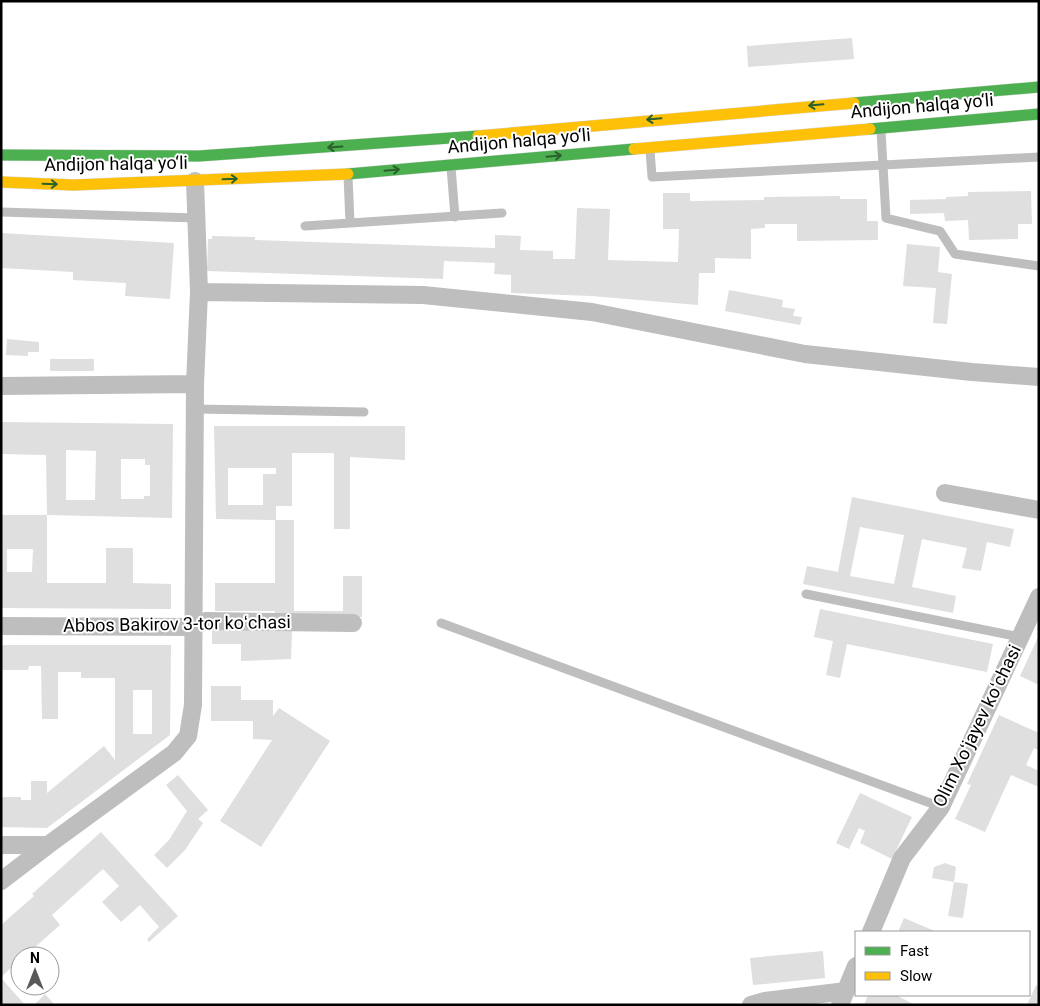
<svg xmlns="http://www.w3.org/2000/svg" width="1040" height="1006" viewBox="0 0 1040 1006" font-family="Roboto,sans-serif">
<rect width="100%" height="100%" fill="#fff"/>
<path fill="#dfdfdf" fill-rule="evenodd" d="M852 38 854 59 748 67 747 46Z
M1031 191 1032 224H1018V239L969 240 968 220 945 221 944 213 910 214V200L946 199V197L968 196V192Z
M663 193H690V201L764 200V197L840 196V199H867V221H878V240L797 241V224H765V228L751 229V259L715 258V273H699L698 305 591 296 511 293V275L494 274 495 263 444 261 443 279 207 271 208 239H212V236L255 237V240L495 248V235L521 236 520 250 553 251V259H575L577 208 610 209 608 260 678 262 679 229H663Z
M1 233 174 243 170 299 125 296 126 283 73 280V272L1 268Z
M907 244 940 247 938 272 952 274 947 324 933 323 936 288 903 286Z
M729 290 783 300 782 307 795 309 793 316 802 317 800 325 725 311Z
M7 339 39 342V352H28V356L6 355Z
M50 359H94V371H50Z
M1 422 173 424 172 518 47 515V583H106V548H133V583L171 584V609L1 608V515H47L46 455 1 454ZM66 450 96 451 95 500H66ZM121 459H145V465H150V496H144V499H121ZM7 549H33L32 572H7Z
M214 426H405V460L350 457V529H334V453H292V506H276V520H294V611H343V576H362V617L275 616V611H215V583H275V520L216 519ZM228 468H276V474H263V505H228Z
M852 497 1014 529 1010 547 987 542 981 571 962 568 967 548 922 539 912 587 956 596 953 613 803 584 807 566 838 572ZM860 527 904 535 894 584 850 576Z
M820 609 993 644 987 672 847 644 840 678 826 675 833 641 814 637Z
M212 628 292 630 291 659 241 661V644H212Z
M1039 635V685L1020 676Z
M1 645H171L170 735 47 828 1 827V797H21V800H31V781H47V793L104 746 115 760V678H81V672H58V719H42L41 666H29L28 670H1ZM133 690H152V734H133Z
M211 686H241V700H273V716L279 708 330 741 261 847 220 821 272 740 253 739V721H211Z
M999 715 1039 733V750L1034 748 1026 765 1039 771V787L1011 775 985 832 955 819 971 785 967 784Z
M178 775 208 810 198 819 203 823 185 850 167 868 154 855 169 840 187 811 166 785Z
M860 793 912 817 892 859 860 843 865 831 859 828 849 849 836 843Z
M101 832 178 916 149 942 147 939 159 927 140 905 121 922 102 902 119 886 103 869 52 915 60 925 25 956H20V960L1 977V925L34 896 32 894Z
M945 863 956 867 954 882 968 884 963 918 948 916 954 882 932 878 934 867Z
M904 918 937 932H898Z
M823 951 825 978 753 985 750 958Z
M1 978 25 1005H1Z
M1036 985 1039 987V1005H1027Z
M45 994 54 1004 34 1005Z
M868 995H896L915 1005H864Z"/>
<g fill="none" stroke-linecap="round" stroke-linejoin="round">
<g stroke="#dbdbdb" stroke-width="12">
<path id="fast" d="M854 103 1039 87
M870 129 1039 114
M1 155 199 156 478 136
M348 174 634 149"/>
</g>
<g stroke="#dbdbdb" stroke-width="12">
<path id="slow" d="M478 136 854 103
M634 149 870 129
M1 182 74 185 348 174"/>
</g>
<path stroke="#bebebe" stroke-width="9" d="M881 131 886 218 940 231 955 254 1039 266
M650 150 652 177 1039 157
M451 167 455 217
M348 176 350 223
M1 212 196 218
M305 226 502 213
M195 409 364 412
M806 594 1020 637
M441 623 941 807"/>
<path stroke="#bebebe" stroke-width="18" d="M199 292 423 295 592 312 805 354 972 372 1039 377
M1 386 195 384
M945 493 1039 510
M1 626 192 627 206 621 353 623
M1 845H48
M1 881 48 845 174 753 188 736 193 705 195 384 199 292 195 181
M871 932 902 858 941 807 1039 597
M751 1005 765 1001 846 991
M840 1005 856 966"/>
<use href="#fast" stroke="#4caf50" stroke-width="11"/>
<use href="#slow" stroke="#ffc107" stroke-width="11"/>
</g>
<defs><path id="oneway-shaft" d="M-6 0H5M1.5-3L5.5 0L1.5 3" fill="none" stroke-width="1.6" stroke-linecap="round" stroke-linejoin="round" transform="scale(1.25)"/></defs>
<g stroke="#2a602c">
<use href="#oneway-shaft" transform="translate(816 105) rotate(175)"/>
<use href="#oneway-shaft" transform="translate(654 119) rotate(175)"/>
<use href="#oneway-shaft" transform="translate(335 147) rotate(176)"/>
<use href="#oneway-shaft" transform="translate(554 156) rotate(-5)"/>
<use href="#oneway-shaft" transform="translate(392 170) rotate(-5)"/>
<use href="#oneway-shaft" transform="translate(230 179) rotate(-2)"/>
<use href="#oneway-shaft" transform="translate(50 184) rotate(2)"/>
</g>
<g text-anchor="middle" stroke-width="4" stroke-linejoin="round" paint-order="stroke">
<g font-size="18" fill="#000" stroke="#fff">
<text transform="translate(922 106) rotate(-5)" y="6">Andijon halqa yo‘li</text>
<text transform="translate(519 141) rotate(-5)" y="6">Andijon halqa yo‘li</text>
<text transform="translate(116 164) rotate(-1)" y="6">Andijon halqa yo‘li</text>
<text transform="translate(177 624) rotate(-1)" y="6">Abbos Bakirov 3-tor koʻchasi</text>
<text transform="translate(977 726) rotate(-64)" y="6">Olim Xoʻjayev koʻchasi</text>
</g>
</g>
<rect width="1040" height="1006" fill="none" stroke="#000000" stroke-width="5"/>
<rect x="855" y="931" width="175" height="65" fill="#ffffff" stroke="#999999"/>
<rect x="865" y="947" width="25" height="8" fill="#4caf50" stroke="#999999"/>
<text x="900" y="956" font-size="15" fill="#000000">Fast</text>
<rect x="865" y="972" width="25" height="8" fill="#ffc107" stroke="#999999"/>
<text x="900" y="981" font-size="15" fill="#000000">Slow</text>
<g transform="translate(35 971)"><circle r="24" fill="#ffffff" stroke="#999999"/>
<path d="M0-4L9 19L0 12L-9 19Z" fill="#595959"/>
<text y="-8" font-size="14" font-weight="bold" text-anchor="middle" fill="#000000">N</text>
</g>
</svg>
